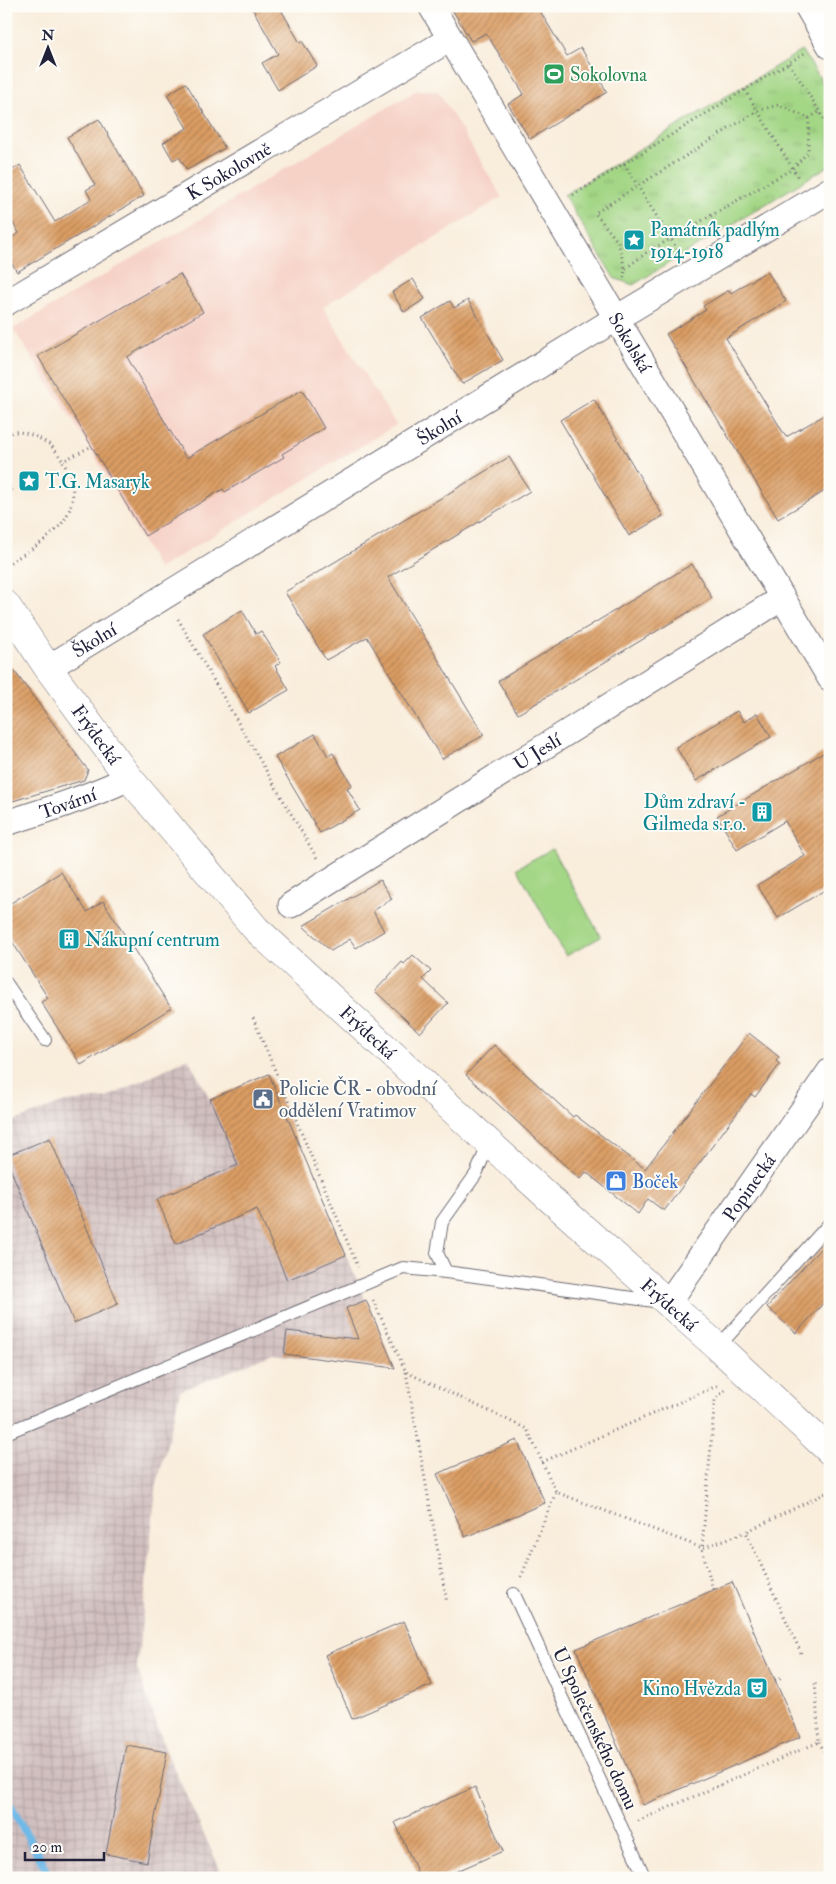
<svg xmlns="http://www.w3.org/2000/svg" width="836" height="1884" viewBox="0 0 836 1884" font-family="'IM FELL Double Pica',serif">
<defs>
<pattern id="industrial-grid" width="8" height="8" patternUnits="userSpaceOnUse" patternTransform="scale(1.25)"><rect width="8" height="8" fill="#d1bfbf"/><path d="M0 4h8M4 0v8" fill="none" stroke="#b3a4a5"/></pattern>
<pattern id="park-tufts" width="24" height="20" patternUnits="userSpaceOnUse" patternTransform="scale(1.25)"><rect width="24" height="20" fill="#a3d685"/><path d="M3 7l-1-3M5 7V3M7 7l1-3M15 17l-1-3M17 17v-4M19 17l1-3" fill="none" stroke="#8cb774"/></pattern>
<pattern id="building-hatch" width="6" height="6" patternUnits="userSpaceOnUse" patternTransform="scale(1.25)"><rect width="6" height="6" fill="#db9d63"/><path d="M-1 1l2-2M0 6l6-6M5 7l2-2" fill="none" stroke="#b18053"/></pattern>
</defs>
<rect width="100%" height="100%" fill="#fdfcf7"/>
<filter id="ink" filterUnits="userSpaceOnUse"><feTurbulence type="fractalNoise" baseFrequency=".02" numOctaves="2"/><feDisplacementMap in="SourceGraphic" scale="10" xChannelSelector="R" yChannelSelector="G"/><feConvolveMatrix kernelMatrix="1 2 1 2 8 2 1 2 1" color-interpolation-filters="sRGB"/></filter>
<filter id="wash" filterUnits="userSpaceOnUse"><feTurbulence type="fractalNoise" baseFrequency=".0096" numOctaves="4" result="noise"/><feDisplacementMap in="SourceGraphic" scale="20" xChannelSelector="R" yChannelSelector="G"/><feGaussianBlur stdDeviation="1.12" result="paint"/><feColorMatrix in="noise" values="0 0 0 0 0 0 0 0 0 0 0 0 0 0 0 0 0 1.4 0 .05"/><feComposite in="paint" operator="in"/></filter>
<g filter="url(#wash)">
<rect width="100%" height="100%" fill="#f9eddc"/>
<path fill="#f6d1c6" d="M417 90 438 91 502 197 323 307 396 425 158 569 90 447 13 329 155 245 174 235Z"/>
<path fill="url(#industrial-grid)" d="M188 1058 210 1099 287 1280 346 1255 393 1365 391 1368 273 1354 180 1391 156 1489 137 1668 166 1751 224 1878H6V1124L65 1102 106 1098Z"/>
<path fill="#a3d685" stroke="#627c60" d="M552 849 601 937 566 956 517 868Z"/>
<path fill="url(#park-tufts)" stroke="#627c60" d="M801 51 807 58 830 94V165L633 285 614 278 564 195Z"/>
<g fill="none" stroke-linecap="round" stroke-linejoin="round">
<path stroke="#6fbae8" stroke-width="8" d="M6 1798 51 1878"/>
</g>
<g id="blocks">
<path fill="url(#building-hatch)" d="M251 6H279L300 43 302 41 317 66 278 90 262 63 278 54Z
M450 6H537L567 56 581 48 607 92 530 139 508 104 524 94 486 33 471 41Z
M186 83 225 148 187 170 179 157 173 160 163 143 187 128 167 95Z
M99 119 144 196 17 272 6 254V241L19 233 6 212V174L20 165 55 222 91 199 86 190 95 185 67 137Z
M767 271 786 301 726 338 786 437 830 412V488L778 519 666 334 706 310 703 306 729 290 731 293Z
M180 274 203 312 127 357 186 458 302 390 324 428 282 454 284 457 225 492 223 489 145 536 38 356Z
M413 279 425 299 404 312 392 292Z
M468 300 503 360 462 384 422 318 450 301 454 308Z
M594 399 663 516 629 536 560 420Z
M509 457 530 491 388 577 484 735 442 759 367 637 326 660 285 592Z
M692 564 712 598 518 714 498 681Z
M242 610 256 634 261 631 281 662 275 666 289 690 249 713 203 634Z
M6 660 88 770 84 780 6 803Z
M737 711 744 722 757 713 771 737 696 781 676 747Z
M315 734 328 756 333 753 352 785 347 788 360 810 320 833 275 757Z
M823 753 830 765V887L778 918 757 885 805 856 785 821 737 850 717 816Z
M61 872 87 912 103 901 171 1008 81 1065 41 1002 48 998 6 932V906Z
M380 880 392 899 373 911 384 931 356 948 350 939 331 951 303 926Z
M413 955 431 971 423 979 448 1003 420 1033 375 991 402 962 404 964Z
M749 1033 779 1057 776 1061 780 1064 755 1097 751 1094 664 1211 648 1199 638 1214 586 1172 580 1179 466 1075 494 1045 573 1117 575 1115 645 1169Z
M269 1074 346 1255 287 1280 257 1209 176 1244 157 1199 238 1165 210 1099Z
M50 1138 118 1304 74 1323 6 1158V1156Z
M830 1238V1296L796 1333 767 1307Z
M366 1300 395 1368 284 1354 287 1331 358 1339 346 1308Z
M517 1440 545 1503 465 1537 437 1474Z
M732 1582 800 1737 643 1805 576 1649Z
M404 1621 432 1685 352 1719 325 1655Z
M126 1745 167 1752 147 1862 106 1854Z
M475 1787 503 1851 441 1878H420L395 1822Z"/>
</g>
</g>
<g filter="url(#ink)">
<use href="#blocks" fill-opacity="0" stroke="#6d6973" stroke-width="1"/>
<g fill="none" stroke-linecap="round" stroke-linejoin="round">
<g stroke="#6d6973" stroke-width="14">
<path id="lane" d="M6 983 45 1040
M446 1272 437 1253 442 1222 476 1174 489 1143
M718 1347 830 1223
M6 1433 403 1268 446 1272 661 1302
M514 1594 645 1878"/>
</g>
<g stroke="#6d6973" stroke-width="27">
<g id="street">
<path id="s1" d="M431 6 830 678"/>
<path d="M807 6 830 46"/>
<path id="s2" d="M6 303 450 39"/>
<path id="s3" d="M48 668 615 319 830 190"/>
<path id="s4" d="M6 823C48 810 89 797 129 778"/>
<path id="s5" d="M291 905 782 598"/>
<path id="s6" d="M668 1303 830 1071"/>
</g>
</g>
<g stroke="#6d6973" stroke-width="29">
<g id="secondary">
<path id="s7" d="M6 605 48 668 129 778 256 929 548 1197 718 1347 830 1451"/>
</g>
</g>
<path stroke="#6d6973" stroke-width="3" stroke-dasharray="1 4" stroke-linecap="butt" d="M789 63 830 128
M745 90 799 179
M809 118 819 112
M624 164 679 252
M573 195 805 53
M624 278 625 269 646 253 792 169 808 152 809 118 778 105 757 111 595 213 618 242 625 269
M6 434C20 428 39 437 50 445 55 449 59 456 63 461
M6 492 12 489
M6 565C38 544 82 525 71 478 69 473 65 466 63 461L90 447
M178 619 318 860
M253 1018 358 1267
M373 1300 406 1372 527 1429 556 1492
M406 1372 447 1603
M725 1390 715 1399 702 1548 746 1532
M542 1462 719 1385
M521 1577 556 1492 702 1548 713 1590
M801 1653 746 1532 830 1491
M775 1680 782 1677
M819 1742 830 1761
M638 1821 819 1742 815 1681"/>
<use href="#lane" stroke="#fff" stroke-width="12"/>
<use href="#street" stroke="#fff" stroke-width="25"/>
<use href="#secondary" stroke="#fff" stroke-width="28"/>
</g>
</g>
<defs>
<g id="stadium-square" transform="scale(1.125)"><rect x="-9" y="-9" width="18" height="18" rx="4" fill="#2e9e5b" stroke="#fdfcf7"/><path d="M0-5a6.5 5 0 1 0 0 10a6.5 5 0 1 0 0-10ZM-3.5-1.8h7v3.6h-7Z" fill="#fff"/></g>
<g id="sight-square" transform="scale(1.125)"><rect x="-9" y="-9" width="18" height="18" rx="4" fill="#0f9aa8" stroke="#fdfcf7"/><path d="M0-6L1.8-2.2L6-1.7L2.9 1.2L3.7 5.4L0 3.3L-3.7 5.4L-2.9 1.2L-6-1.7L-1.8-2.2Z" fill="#fff"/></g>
<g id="building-square" transform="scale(1.125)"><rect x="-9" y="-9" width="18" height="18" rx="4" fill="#0f9aa8" stroke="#fdfcf7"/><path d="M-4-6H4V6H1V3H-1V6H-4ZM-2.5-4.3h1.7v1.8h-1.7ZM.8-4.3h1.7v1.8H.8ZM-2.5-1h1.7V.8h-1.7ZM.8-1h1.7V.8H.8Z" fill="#fff"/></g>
<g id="civic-square" transform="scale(1.125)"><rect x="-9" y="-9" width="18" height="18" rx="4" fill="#5c6f8a" stroke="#fdfcf7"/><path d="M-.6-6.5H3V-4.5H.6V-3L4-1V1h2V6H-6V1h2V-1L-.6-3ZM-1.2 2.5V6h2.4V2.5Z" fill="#fff"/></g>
<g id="shop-square" transform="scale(1.125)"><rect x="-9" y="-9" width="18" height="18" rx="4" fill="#3f7fe0" stroke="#fdfcf7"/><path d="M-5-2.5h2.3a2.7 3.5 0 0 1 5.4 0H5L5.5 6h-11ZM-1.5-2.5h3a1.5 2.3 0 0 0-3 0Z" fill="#fff"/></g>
<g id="theatre-square" transform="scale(1.125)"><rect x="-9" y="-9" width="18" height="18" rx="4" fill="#0f9aa8" stroke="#fdfcf7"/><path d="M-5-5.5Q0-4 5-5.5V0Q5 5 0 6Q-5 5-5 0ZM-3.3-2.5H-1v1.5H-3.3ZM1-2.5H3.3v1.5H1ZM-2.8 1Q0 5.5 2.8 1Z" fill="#fff"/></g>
</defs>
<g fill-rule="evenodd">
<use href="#stadium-square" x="554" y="74"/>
<use href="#sight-square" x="634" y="240"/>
<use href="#sight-square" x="29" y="481"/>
<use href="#building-square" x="762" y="812"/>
<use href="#building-square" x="69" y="939"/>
<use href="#civic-square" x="263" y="1099"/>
<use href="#shop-square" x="616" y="1181"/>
<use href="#theatre-square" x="757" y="1688"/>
</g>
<g text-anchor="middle" stroke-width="4" stroke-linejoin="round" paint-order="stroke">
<g font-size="19" fill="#27864d" stroke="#fdfcf7" text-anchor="start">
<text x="570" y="81">Sokolovna</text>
</g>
<g font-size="19" fill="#22223b" stroke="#fdfcf7">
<text dy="7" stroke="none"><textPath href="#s2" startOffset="259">K Sokolovně</textPath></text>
<text dy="7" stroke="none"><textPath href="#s1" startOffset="391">Sokolská</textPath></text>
<text dy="7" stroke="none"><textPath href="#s3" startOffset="459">Školní</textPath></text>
<text dy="7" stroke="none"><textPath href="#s3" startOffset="54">Školní</textPath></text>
<text dy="7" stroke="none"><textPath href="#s7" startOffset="158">Frýdecká</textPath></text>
<text dy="7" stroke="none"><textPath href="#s5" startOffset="290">U Jeslí</textPath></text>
<text dy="7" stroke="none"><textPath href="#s4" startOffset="65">Tovární</textPath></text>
<text dy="7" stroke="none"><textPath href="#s7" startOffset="562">Frýdecká</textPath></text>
<text dy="7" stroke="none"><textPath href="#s6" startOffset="141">Popinecká</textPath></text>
<text dy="7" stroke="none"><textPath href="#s7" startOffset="968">Frýdecká</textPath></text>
<text transform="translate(596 1728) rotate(65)" y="7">U Společenského domu</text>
</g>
<g font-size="19" fill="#0d838f" stroke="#fdfcf7" text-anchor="start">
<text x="650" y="236">Památník padlým<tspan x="650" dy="22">1914-1918</tspan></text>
<text x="45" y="488">T.G. Masaryk</text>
<text x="746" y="808" text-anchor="end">Dům zdraví -<tspan x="746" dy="22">Gilmeda s.r.o.</tspan></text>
<text x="85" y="946">Nákupní centrum</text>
<text x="741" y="1695" text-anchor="end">Kino Hvězda</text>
</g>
<g font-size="19" fill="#4e5e75" stroke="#fdfcf7" text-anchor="start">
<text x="279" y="1095">Policie ČR - obvodní<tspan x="279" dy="22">oddělení Vratimov</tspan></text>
</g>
<g font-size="19" fill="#366cbe" stroke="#fdfcf7" text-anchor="start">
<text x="632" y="1188">Boček</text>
</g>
</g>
<rect width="836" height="1884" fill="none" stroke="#fdfcf7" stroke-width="25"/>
<g transform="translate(48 48)" stroke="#fdfcf7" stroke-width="4" paint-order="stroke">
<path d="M0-4L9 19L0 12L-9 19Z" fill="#22223b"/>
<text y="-8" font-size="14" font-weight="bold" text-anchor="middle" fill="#22223b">N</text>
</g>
<path d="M25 1852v8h79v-8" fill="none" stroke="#22223b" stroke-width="2.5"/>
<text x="32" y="1852" font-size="15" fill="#22223b" stroke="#fdfcf7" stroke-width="4" paint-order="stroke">20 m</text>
</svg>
